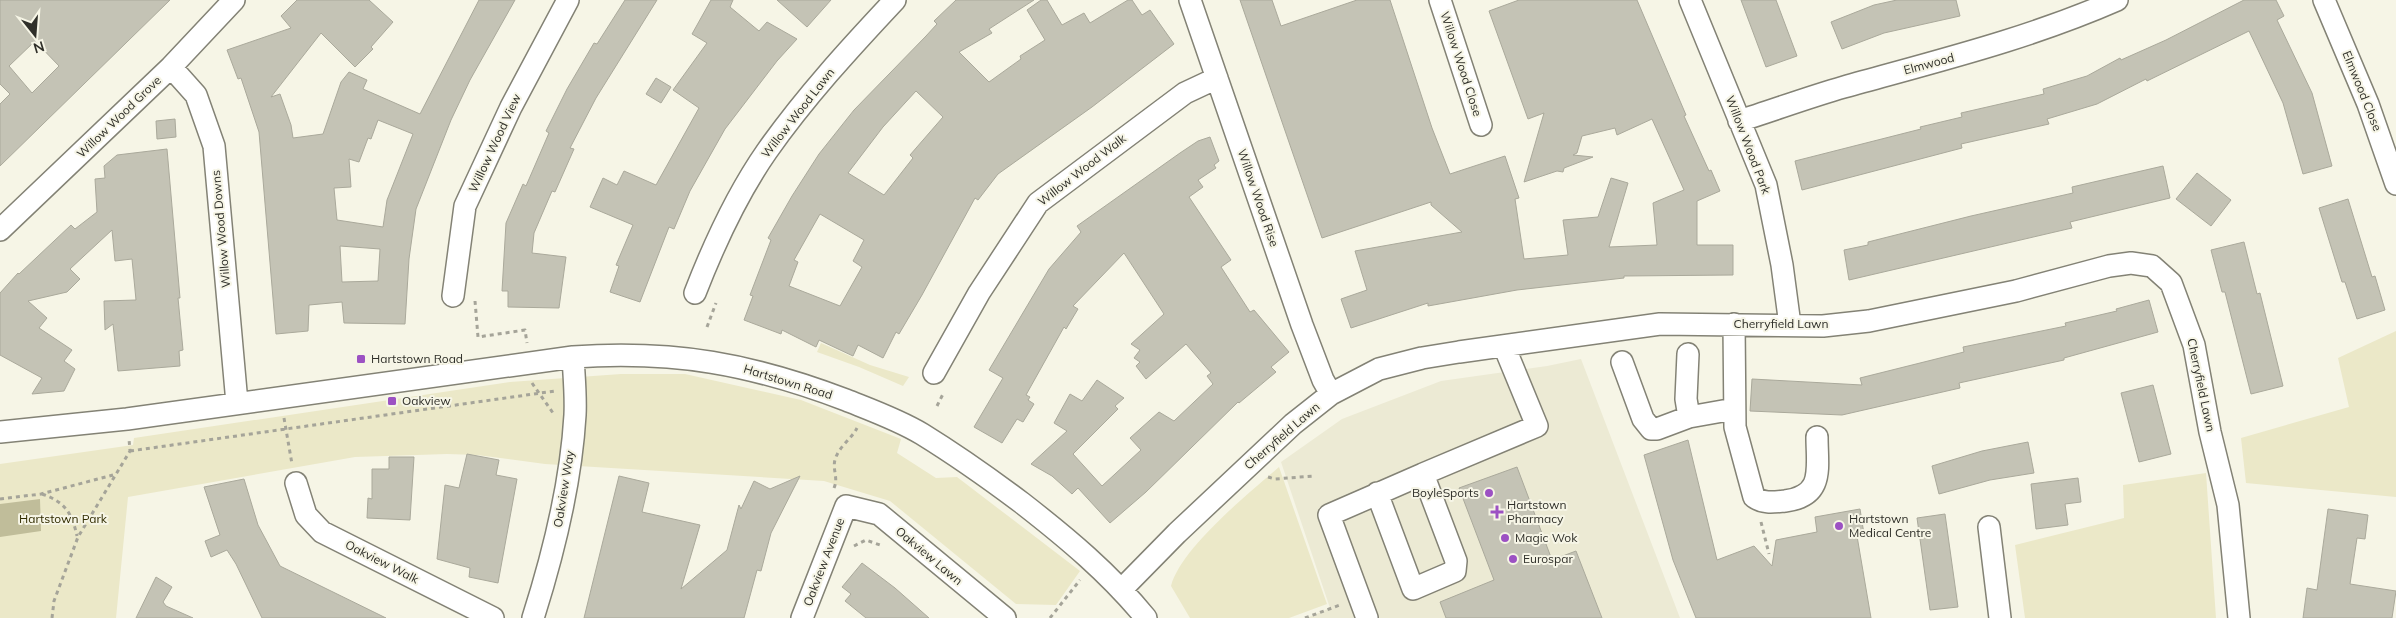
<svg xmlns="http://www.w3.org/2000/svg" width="2396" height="618" viewBox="0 0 2396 618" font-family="Mulish,sans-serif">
<rect width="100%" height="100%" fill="#f6f5e6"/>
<path fill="#ecead4" d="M1581 359 1680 618H1307L1330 608 1281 462 1342 419 1441 381 1547 366Z"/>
<path fill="#ebe8c8" d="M2396 331V497L2246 483 2241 438 2349 407 2338 358Z
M821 343 870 365 909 377 903 386 859 367 817 352Z
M621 374H685L801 400 901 439 897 453 936 478 957 477 1080 571 1056 605 1016 604 890 501 824 481 545 464 477 455 447 454 355 457 128 497 116 618H0V464L133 445 134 438 510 382Z
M1279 467 1327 604 1289 618H1190L1171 586C1181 548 1249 493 1279 467Z
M2206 473 2216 618H2025L2015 545 2124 518 2123 485Z"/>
<path fill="#c0bd9a" d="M40 499 41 531 0 537V504Z"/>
<path fill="#c4c3b5" stroke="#aaa99b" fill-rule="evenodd" d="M0 0H170L0 166V104L10 94 0 84ZM35 41 59 66 32 93 9 66Z
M297 0H369L393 22 371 47 373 49 355 67 321 33 271 97 280 94 291 125 293 138 323 134 341 82 349 72 367 80 363 89 420 114 479 0H515L470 80 451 120 416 209 409 259 405 324 344 323 342 302 309 305 308 331 276 334 259 132 241 78 238 79 227 50 291 28 281 16ZM378 120 413 134 387 200 383 227 337 220 334 188 351 187 349 159 359 162 368 138 371 139ZM340 246 380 249 378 281 342 282Z
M625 0H657L596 98 570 148 574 149 555 192 552 191 534 233 532 253 566 257 559 308 508 307V291H502L506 223 523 184 526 186 549 133 546 131 567 89 594 43 597 44Z
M711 0H733L730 7 759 31 767 22 797 39 777 61 725 129 690 191 674 229 669 227 640 302 610 292 619 266 616 265 633 225 590 207 603 178 617 185 624 171 656 185 699 108 673 90 707 43 692 34Z
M777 0H831L807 27Z
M956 0H1034L989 29 992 33 959 52 989 82 1021 59 1020 56 1045 40 1027 10 1041 0H1047L1062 25 1084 13 1090 23 1128 0H1132L1142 15 1150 10 1174 44 1092 107 998 174 978 200 975 198 922 295 899 334 896 332 883 358 858 345 853 356 819 340 816 347 782 330 781 334 744 320 753 296 750 295 771 240 768 238 792 196 819 154 854 110 926 36 937 24 934 21ZM916 91 943 117 910 155 913 158 884 195 848 173 883 127ZM820 214 864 240 853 261 862 267 840 306 789 286 798 262 794 260Z
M1240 0H1272L1281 26 1357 0H1390L1432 128 1450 174 1505 156 1519 198 1515 199 1524 259 1568 255 1563 220 1598 217 1611 178 1628 183 1609 247 1657 245 1653 203 1684 190 1652 119 1617 135 1615 128 1582 136 1577 153 1573 155 1593 157 1564 168 1563 172 1557 171 1524 182 1544 113 1528 119 1489 11 1519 0H1637L1686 115 1684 116 1709 171 1711 170 1720 191 1697 201V245H1733V275L1624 276V278L1517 290 1428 306V303L1351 328 1341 299 1367 290 1355 251 1462 232 1431 205V202L1322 238Z
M1741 0H1776L1797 56 1766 67Z
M1897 0H1956L1960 16 1884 33 1842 49 1831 22 1874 5Z
M2244 0H2276L2284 16 2277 20 2312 93 2332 166 2303 174 2283 103 2249 31 2147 81 2146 79 2097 104 2047 119 2049 124 1961 144 1962 148 1802 190 1795 161 1921 129 1920 127 1962 117 1961 113 2044 94 2043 89 2087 76 2120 58 2121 60 2166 40Z
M656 78 671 87 661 103 646 94Z
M175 119 176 137 157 139 156 121Z
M1210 137 1219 161 1214 165 1216 168 1198 180 1203 187 1189 197 1231 260 1221 267 1250 312 1254 310 1289 352 1271 367 1276 372 1239 403 1238 402 1146 492 1110 523 1078 488 1072 494 1052 476 1031 464 1067 431 1054 423 1070 394 1082 401 1097 380 1124 398 1115 406 1118 409 1073 454 1102 486 1141 450 1130 438 1159 412 1174 421 1213 384 1207 376 1211 373 1186 344 1146 379 1136 366 1140 362 1134 358 1140 350 1131 344 1164 314 1124 253 1073 306 1078 309 1066 329 1064 327 1026 395 1030 397 1028 400 1034 404 1023 422 1017 419 1002 443 974 427 1003 378 989 370 1049 269 1081 232 1077 226 1180 153 1198 141Z
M167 149 180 298H178L183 350 179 351 180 366 118 371 113 324 105 330 104 301 136 300 132 259 115 261 112 230 70 269 80 279 67 292 28 301 47 318 39 328 72 350 64 361 75 369 64 391 32 394 42 378 0 355V293L18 273 19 274 71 225 75 229 97 212 95 179 105 178 104 166 117 155Z
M2163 166 2170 198 2070 222 2072 228 1849 280 1844 250 1868 245V242L1971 216 2073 193 2072 187Z
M2197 173 2231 200 2211 226 2176 199Z
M2348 199 2372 277 2375 276 2385 310 2357 319 2345 282H2342L2319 208Z
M2244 242 2257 294 2260 293 2283 386 2251 394 2225 292H2222L2211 250Z
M2149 300 2158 332 2064 358V360L1959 383 1960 388 1842 415 1750 411 1752 379 1862 385 1860 378 1964 352 1963 347 2066 326 2065 323 2117 311 2116 309Z
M2153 385 2171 454 2139 462 2121 393Z
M1688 440 1717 560 1754 546 1772 566 1776 540 1817 532 1815 517 1860 509 1864 534 1857 536 1871 618H1696L1673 560 1644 455Z
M2028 442 2034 473 1990 480 1939 494 1932 466 1982 451Z
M467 454 499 460 496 475 517 479 498 583 469 577 470 568 437 559 445 485 459 488Z
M389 457H414L410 520 367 518 368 498 372 499V469H389Z
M1517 467 1552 560 1576 551 1602 618H1446L1440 602 1494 580 1459 488Z
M619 476 649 483 642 512 700 525 681 589 727 550 739 505 741 509 754 481 770 489 800 476 771 533 761 571 757 570 744 618H584Z
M2078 478 2081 502 2065 504 2068 525 2036 529 2031 484Z
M244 479 258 525 280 566 386 618H262L236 564 227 550 211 557 205 541 220 535 204 487Z
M2328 509 2368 515 2365 539 2357 538 2350 584 2396 591 2392 618H2303L2307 588 2317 590Z
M1945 514 1958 607 1930 610 1917 518Z
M862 563 895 588 929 618H866L845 601 851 594 842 587Z
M156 577 172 587 163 602 166 606 193 618H136Z"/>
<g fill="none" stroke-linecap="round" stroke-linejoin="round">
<g stroke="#838275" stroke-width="24">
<path id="minor" d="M1190 0 1302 325 1323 380 1331 394
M1440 0 1481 125
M1690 0 1766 185 1782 265 1790 325
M2324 0 2368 104 2396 184
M171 67 196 95 214 146 237 403
M1739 121C1774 110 1809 97 1844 87 1937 61 2028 39 2117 0
M0 230 171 67 234 0
M695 293C714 244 737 194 767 151 805 97 850 48 895 0
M453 296 465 206 511 107 568 0
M1734 324 1735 427 1754 497C1764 504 1774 502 1785 501 1825 496 1817 468 1817 437
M1688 354 1686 399 1689 417
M1622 362 1643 419 1651 429H1657L1689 417 1734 409
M934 373 979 293 1038 203 1185 93 1217 78
M0 432 127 419 573 357C675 350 751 364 846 400 871 410 899 420 922 434 956 455 990 479 1022 503 1067 538 1109 573 1146 618
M296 483 306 515 322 532 493 618
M1377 493 1413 589 1455 571 1456 561 1423 474 1537 426 1504 346
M1989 527 2000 618
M1122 589 1177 533 1293 424 1331 394 1379 369 1422 358 1459 352 1660 324 1823 326 1869 321 2016 291 2109 266 2131 263 2152 266 2171 283 2194 345 2210 432 2228 505 2239 618
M533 618C554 552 571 484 575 415 576 396 574 376 573 357
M802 618 846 506 879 514 1005 618
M1367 618 1329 515 1423 474"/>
</g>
<path stroke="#a5a499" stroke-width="3" stroke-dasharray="4 4" stroke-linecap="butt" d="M475 301 478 337 525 330 527 343
M707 327 716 303
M532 383 553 413
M937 406 944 392
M284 418 292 464
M130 451 555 391
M1268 477 1275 479 1314 476
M834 488C839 477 831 468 836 457 840 446 852 438 857 428
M42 494C65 502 72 513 77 536
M0 499 41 494 113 475
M1761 522 1769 554
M854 546 866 540 880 545
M52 618 54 601 78 537 130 451 129 439
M1050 618 1080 580
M1305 618 1340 605"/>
<use href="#minor" stroke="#fff" stroke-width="21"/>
</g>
<g fill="#9c51c3" stroke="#f6f5e6" stroke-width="2">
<rect x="356" y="354" width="10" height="10" rx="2.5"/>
<rect x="387" y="396" width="10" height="10" rx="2.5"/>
<circle cx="1489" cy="493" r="5"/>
<path d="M1494.5 504.5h5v5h5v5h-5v5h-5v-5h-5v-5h5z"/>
<circle cx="1839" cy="526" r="5"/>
<circle cx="1505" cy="538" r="5"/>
<circle cx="1513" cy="559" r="5"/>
</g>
<g text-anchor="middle" stroke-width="4" stroke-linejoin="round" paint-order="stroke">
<g font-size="12" fill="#2f2f29" stroke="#f6f5e6">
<text transform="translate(1461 64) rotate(72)" y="4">Willow Wood Close</text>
<text transform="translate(1929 64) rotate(-15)" y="4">Elmwood</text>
<text transform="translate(2362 91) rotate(68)" y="4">Elmwood Close</text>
<text transform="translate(798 113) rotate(-52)" y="4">Willow Wood Lawn</text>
<text transform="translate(119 117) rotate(-44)" y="4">Willow Wood Grove</text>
<text transform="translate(495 143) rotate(-65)" y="4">Willow Wood View</text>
<text transform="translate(1748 145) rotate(69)" y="4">Willow Wood Park</text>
<text transform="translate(1082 170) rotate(-38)" y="4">Willow Wood Walk</text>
<text transform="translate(1258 198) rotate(71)" y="4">Willow Wood Rise</text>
<text transform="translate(221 229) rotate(-95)" y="4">Willow Wood Downs</text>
<text x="1781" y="328">Cherryfield Lawn</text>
<text transform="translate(788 382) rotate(17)" y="4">Hartstown Road</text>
<text transform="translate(2201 385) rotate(78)" y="4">Cherryfield Lawn</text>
<text transform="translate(1282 436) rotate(-41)" y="4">Cherryfield Lawn</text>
<text transform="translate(564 489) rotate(-81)" y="4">Oakview Way</text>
<text transform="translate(929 556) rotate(40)" y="4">Oakview Lawn</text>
<text transform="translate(382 562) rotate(27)" y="4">Oakview Walk</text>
<text transform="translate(824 562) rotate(-69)" y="4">Oakview Avenue</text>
</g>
<g font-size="12" fill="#2f2f29" stroke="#f6f5e6" text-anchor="start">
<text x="371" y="363">Hartstown Road</text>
<text x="402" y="405">Oakview</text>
<text x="1479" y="497" text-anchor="end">BoyleSports</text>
<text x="1507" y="509">Hartstown<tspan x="1507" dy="14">Pharmacy</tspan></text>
<text x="1849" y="523">Hartstown<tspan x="1849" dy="14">Medical Centre</tspan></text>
<text x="1515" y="542">Magic Wok</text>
<text x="1523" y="563">Eurospar</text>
</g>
<g font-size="12" fill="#312c00" stroke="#f6f5e6">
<text x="63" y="523">Hartstown Park</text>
</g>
</g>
<g transform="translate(35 35) rotate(163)" stroke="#f6f5e6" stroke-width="4" paint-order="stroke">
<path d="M0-4L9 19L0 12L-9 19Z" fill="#2f2f29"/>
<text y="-8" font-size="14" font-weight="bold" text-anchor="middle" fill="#2f2f29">N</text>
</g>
</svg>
